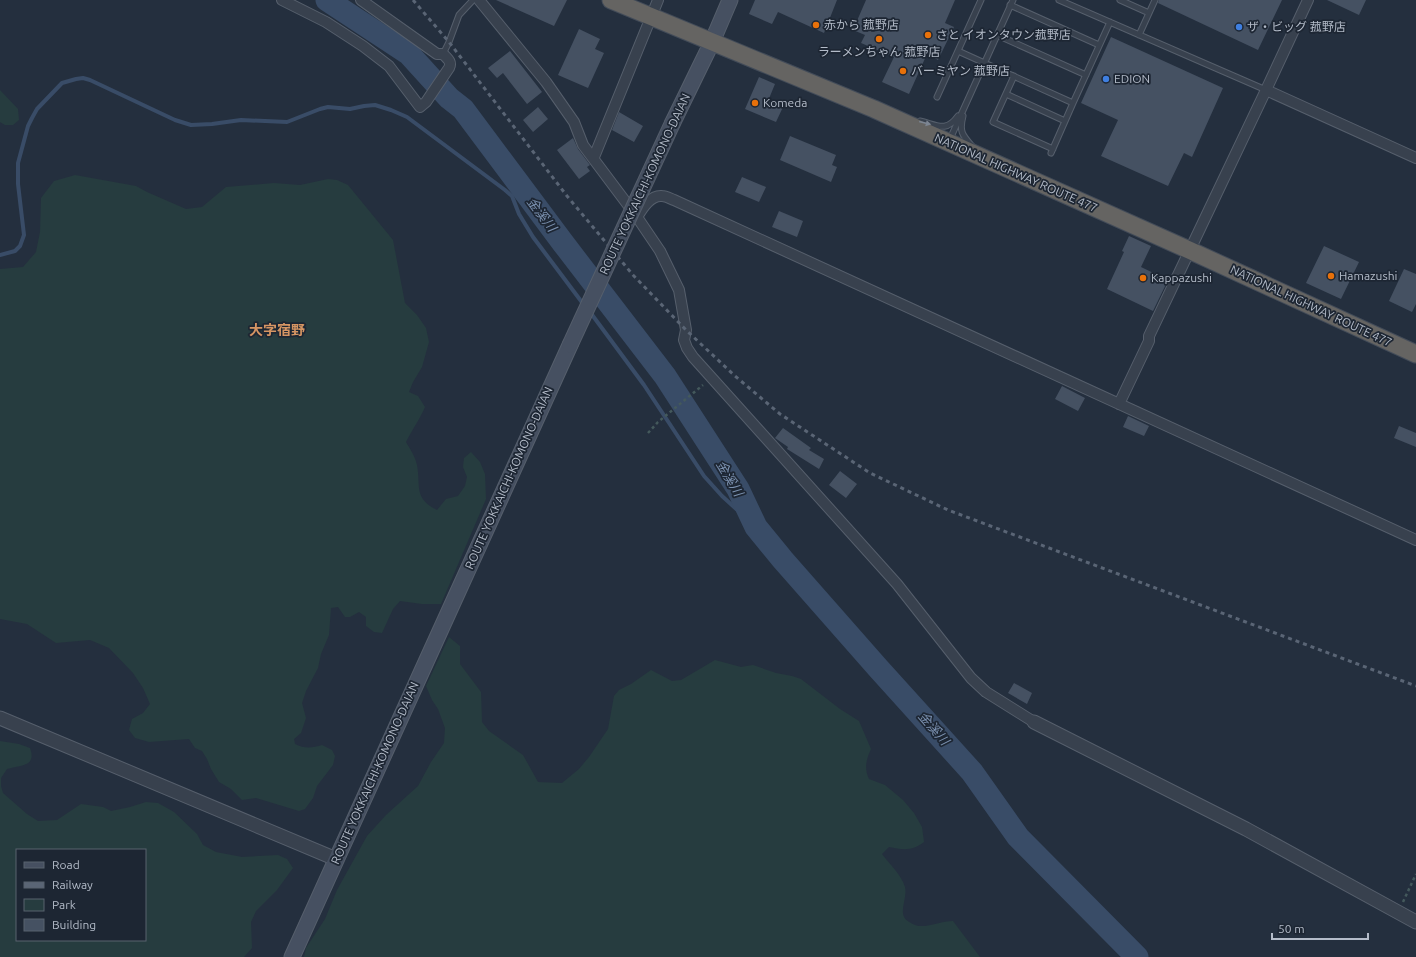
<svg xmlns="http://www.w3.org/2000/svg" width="1416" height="957" viewBox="0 0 1416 957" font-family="Ubuntu,'Noto Sans JP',sans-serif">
<rect width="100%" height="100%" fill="#242f3e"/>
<path fill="#263c3f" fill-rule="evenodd" d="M0 90 18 109 19 120 13 125H5L0 122Z
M75 175 136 186 147 192 186 209 202 207 226 187 274 183 300 185 328 179 337 180 348 185 393 240 405 303 417 315 426 328 429 342 422 367 413 382 409 392 418 396 425 407C420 419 412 430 406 442 410 449 415 456 417 465 421 486 413 498 437 510L446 499 458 496 465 486 467 477 463 467 464 458 471 452 480 462 485 474 486 499 441 604H422L400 601 393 609 382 633 374 632 366 626V617L359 612 350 617H345L338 607 331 608 329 635 321 654 318 668 306 691 302 703 306 718 301 733 294 739 295 744C304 749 313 748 322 745L332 750 335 756 333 765 317 786 313 798 305 809 299 811 256 798 242 800 231 789 219 782 211 769 207 759 202 751 195 748 189 739 149 742 135 738 129 730 132 719 143 713 150 704 143 688 133 673 109 648 90 640 56 643 27 624 0 619V269L23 267 36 252 40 232 41 198 54 181Z
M449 637 460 646V664L481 692 482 722 489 731 523 755 538 782 562 783 579 769 589 757 608 729 614 696 619 690 631 684 651 670 672 681 681 680 715 660 741 667 753 665 776 673 792 676 801 679 840 709 859 721 871 749C866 760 864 768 869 779L885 785 903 800 914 813 922 827 924 842C913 851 903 850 889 847L882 854C890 865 901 874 905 887 908 900 895 916 911 923 913 924 917 926 919 926 930 927 942 921 953 921L980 957H304L306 948 325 919 337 890 367 836 386 815 418 786 431 762 444 743 445 728 438 709 432 700 426 686Z
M0 741 19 744 30 748C37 767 20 765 7 769L1 778V786L3 793 27 814 38 821 57 820 81 804 103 807 111 811 130 807 146 802 158 803 174 812 197 834 203 845 216 852 242 857 278 855 287 859 293 868 277 890 256 911 251 922 252 948 244 957H0ZM17 850H145V940H17Z"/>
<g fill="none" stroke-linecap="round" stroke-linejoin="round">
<path stroke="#394c67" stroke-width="4" d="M0 255 15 251 20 246 24 235 18 184V163L28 126 32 118 37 109 62 83 76 79 83 78 90 80 175 120 191 125 212 124 241 120 287 122 320 109 328 107 350 109 364 106 375 105 391 110 407 117 505 190 512 196 519 214 533 237 584 305
M590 312 644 385 704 476 722 496 756 527"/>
<path stroke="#394c67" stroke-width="23" d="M327 0 409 54 449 98 463 109 563 243 665 376 738 489 756 527 783 560 878 668 972 772 1018 837 1137 957"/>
</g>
<path fill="#455162" d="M496 0H567L554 26Z
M755 0H837L824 33 778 12 772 24 749 14Z
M866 0H955L945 23 954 27 938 60 927 54 909 94 882 82 894 57 861 43 865 35 853 30Z
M1159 0H1282L1258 50 1158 3Z
M1327 0H1366L1359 15Z
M579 29 600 39 595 49 604 53 588 88 558 75Z
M1111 37 1223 88 1192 157 1184 153 1168 186 1101 156 1118 120 1081 103Z
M510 51 542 92 527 104 503 73 497 78 488 68Z
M759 77 775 84 768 101 783 107 776 122 745 109Z
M538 107 548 119 533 132 523 120Z
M619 112 643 126 634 142 612 130Z
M790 136 836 155 832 165 837 167 831 182 780 160Z
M573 138 578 149 590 165 587 167 590 171 579 179 557 150Z
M742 177 766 187 759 202 735 192Z
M779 211 803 221 797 237 772 227Z
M1129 236 1151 246 1141 267 1168 280 1153 311 1107 289 1124 252 1122 251Z
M1324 246 1359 262 1341 299 1306 283Z
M1404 269 1416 274V304L1412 312 1389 301Z
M1062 386 1085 398 1078 411 1055 399Z
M1128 416 1149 426 1144 436 1123 427Z
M1399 426 1416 433V447L1394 438Z
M783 428 811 448 809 450 824 459 819 469 787 449 788 447 775 438Z
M840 471 857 484 846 498 829 485Z
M1014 683 1032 693 1027 704 1008 693Z"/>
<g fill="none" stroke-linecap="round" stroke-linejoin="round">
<g stroke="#565f6c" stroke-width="7">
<path id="service" d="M1059 0 1266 90
M1120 0 1149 13
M1010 5 1099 45
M997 35 1086 75
M1139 35 1155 0
M958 51 1073 103
M443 54 449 42 459 15 473 0
M1014 76 993 122 1053 149
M1006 94 1065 121
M937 97 981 0
M963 116C959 131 962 135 972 146
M920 121C937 125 946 133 958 116
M950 139 1013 0
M1051 153 1073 103 1110 22"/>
</g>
<g stroke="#565f6c" stroke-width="12">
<path id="minor" d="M282 0 326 22 363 46 389 66 420 107 426 102 449 68C452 62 448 59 443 54H437L361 0
M479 0 546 82 574 122 583 145 637 217 660 251 679 290 686 330 684 340 687 348 693 357 897 584 971 678 986 692 1034 722
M1266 90 1416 158
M594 157 658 0
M637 217C642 209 650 195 662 196 666 196 671 199 674 200L1416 540
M1119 404 1149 341V336L1266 90 1308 0"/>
</g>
<g stroke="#565f6c" stroke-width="15">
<path id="tertiary" d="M0 718 336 859
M1034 722 1246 829 1416 922"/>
</g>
<g stroke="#565f6c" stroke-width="17">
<path id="secondary" d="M673 122 712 42 730 0
M292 957 570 345"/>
</g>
<g stroke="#434c59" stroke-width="19">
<path id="trunk" d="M611 0 874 109 1189 250 1416 354"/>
</g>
<path stroke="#44595c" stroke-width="2.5" stroke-dasharray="3 3" stroke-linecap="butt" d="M648 433 658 422 703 385
M1403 902 1416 874"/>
<use href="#service" stroke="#38414e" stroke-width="5"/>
<use href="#minor" stroke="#38414e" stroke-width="10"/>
<use href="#tertiary" stroke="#38414e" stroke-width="13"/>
<use href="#secondary" stroke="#465061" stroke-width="15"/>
<use href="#trunk" stroke="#656462" stroke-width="17"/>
<path stroke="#5a6575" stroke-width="3" stroke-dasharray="4 4" stroke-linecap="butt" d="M413 0 449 42 567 196 633 275 686 330 735 376 780 414 870 473 948 510 1416 686"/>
<g stroke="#565f6c" stroke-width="17" stroke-linecap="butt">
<path id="secondary-bridge" d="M570 345 673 122"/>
</g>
<use href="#secondary-bridge" stroke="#465061" stroke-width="15"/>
</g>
<defs><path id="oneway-solid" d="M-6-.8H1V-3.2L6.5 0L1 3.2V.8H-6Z"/></defs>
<use fill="#7c8592" href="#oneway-solid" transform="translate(925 123) rotate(14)"/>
<g fill="#e8710a" stroke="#1d2633" stroke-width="1.5">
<circle cx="816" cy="25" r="4"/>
<circle cx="928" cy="35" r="4"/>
<circle cx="879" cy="39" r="4"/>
<circle cx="903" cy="71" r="4"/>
<circle cx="755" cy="103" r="4"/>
<circle cx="1331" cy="276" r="4"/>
<circle cx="1143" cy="278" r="4"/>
</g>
<g fill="#3f7fe0" stroke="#1d2633" stroke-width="1.5">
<circle cx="1239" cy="27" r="4"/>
<circle cx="1106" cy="79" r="4"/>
</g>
<g text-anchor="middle" stroke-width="3.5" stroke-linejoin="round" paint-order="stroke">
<g font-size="12" fill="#b4bcc9" stroke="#1d2633" text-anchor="start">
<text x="824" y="29">赤から 菰野店</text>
<text x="1247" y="31">ザ・ビッグ 菰野店</text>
<text x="936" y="39">さと イオンタウン菰野店</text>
<text x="879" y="56" text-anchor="middle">ラーメンちゃん 菰野店</text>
<text x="911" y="75">バーミヤン 菰野店</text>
<text x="1114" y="83">EDION</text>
<text x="763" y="107">Komeda</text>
<text x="1339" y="280">Hamazushi</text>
<text x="1151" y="282">Kappazushi</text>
</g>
<g font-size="12" fill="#b4bcc9" stroke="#1d2633">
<text transform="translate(1016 173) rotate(24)" y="4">NATIONAL HIGHWAY ROUTE 477</text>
<text transform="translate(645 184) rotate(-65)" y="4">ROUTE YOKKAICHI-KOMONO-DAIAN</text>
<text transform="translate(1311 306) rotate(25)" y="4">NATIONAL HIGHWAY ROUTE 477</text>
<text transform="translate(509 478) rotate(-66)" y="4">ROUTE YOKKAICHI-KOMONO-DAIAN</text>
<text transform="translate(375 773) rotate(-66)" y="4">ROUTE YOKKAICHI-KOMONO-DAIAN</text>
</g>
<g font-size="13" font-style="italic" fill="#7c92b1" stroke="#1d2633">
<text transform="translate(542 214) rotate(53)" y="5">金溪川</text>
<text transform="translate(730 478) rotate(59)" y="5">金溪川</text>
<text transform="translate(934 728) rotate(49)" y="5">金溪川</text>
</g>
<g font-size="14" font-weight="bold" fill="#d59563" stroke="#1d2633">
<text x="277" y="335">大字宿野</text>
</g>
</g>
<rect x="16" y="849" width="130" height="92" fill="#1d2633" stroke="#59626f"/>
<rect x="24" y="862" width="20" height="6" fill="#465061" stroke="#59626f"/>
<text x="52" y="869" font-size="12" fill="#b4bcc9">Road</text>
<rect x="24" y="882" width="20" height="6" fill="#5a6575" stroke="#59626f"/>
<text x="52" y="889" font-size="12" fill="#b4bcc9">Railway</text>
<rect x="24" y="899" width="20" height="12" fill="#263c3f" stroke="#59626f"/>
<text x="52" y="909" font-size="12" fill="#b4bcc9">Park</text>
<rect x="24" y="919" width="20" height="12" fill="#455162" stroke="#59626f"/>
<text x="52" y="929" font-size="12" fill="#b4bcc9">Building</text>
<path d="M1272 933v6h96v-6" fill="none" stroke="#b4bcc9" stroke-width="2"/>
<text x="1278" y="933" font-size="12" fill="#b4bcc9" stroke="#1d2633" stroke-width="3" paint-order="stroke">50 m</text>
</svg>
